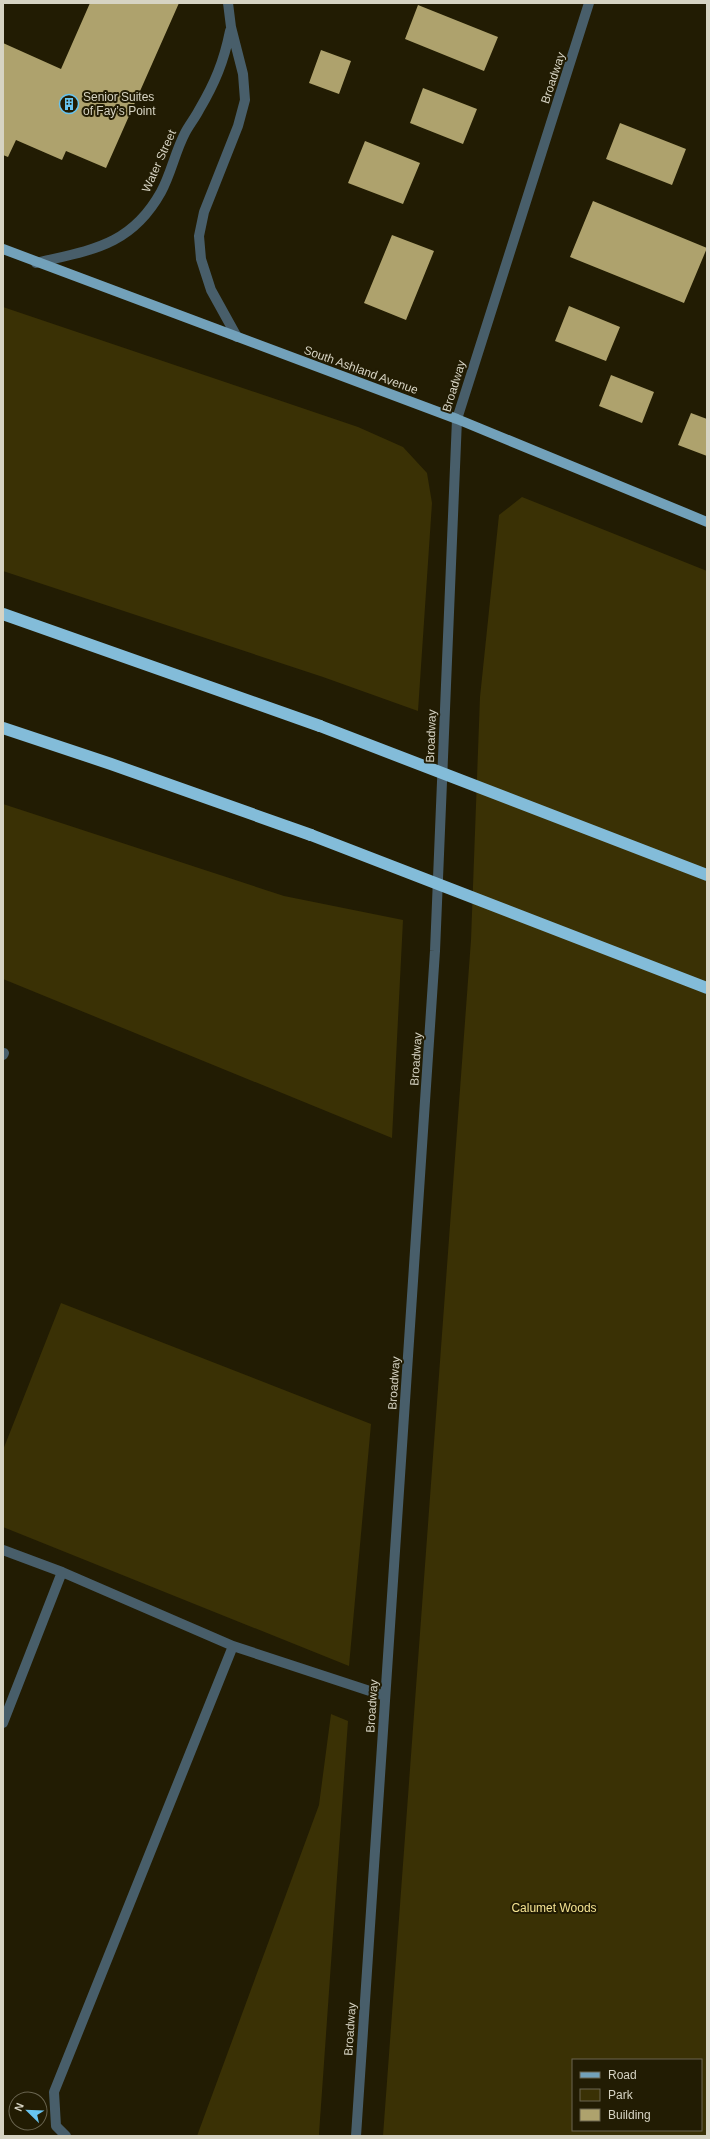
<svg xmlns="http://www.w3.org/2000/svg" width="710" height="2139" viewBox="0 0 710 2139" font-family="Helvetica,sans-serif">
<rect width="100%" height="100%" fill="#221c03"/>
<path fill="#3a3105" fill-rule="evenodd" d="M3 307 358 427 403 447 427 473 432 503 418 711 323 677 3 571Z
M522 497 707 571V2136H383L471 940 480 697 499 515ZM573 2060H701V2130H573Z
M3 804 284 896 403 920 392 1138 3 979Z
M61 1303 371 1424 349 1666 3 1527V1450Z
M331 1714 348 1721 319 2134V2136H197L319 1805Z"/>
<path fill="#aea26d" d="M90 3H179L106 168 66 151 62 160 16 140 8 157 3 155V43L61 69Z
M418 5 498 37 484 71 405 39Z
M321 50 351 61 339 94 309 83Z
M423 88 477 109 463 144 410 123Z
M620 123 686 149 672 185 606 159Z
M365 141 420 163 403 204 348 183Z
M593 201 707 248 684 303 570 257Z
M392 235 434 251 406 320 364 303Z
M569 306 620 327 606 361 555 341Z
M611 375 654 392 642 423 599 406Z
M691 413 707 419V456L678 445Z"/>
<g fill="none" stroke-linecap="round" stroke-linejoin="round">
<path stroke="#485e6a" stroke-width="10" d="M228 3 231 27 243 74 245 100 238 126 204 212 199 236 201 259 211 290 237 337
M36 263C91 250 131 246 161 192 171 174 175 152 185 133 189 125 195 118 199 110 215 83 224 61 230 31
M3 1055 4 1053
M3 1550 62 1572 233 1646 385 1696
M3 1723 62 1572
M66 2136 56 2126 54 2092 233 1646
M356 2136 435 951 457 419 589 3"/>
<path stroke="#72a1ba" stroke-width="10" d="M3 249 457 419 707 522"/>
<path stroke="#83bcd9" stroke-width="12" d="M3 614 320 726
M3 728 111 764 311 835"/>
<path stroke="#83bcd9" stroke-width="12" d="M320 726 707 875
M311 835 707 988"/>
</g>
<defs>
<g id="building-ring" transform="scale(1)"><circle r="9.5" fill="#221c03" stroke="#68c4f0" stroke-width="1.5"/><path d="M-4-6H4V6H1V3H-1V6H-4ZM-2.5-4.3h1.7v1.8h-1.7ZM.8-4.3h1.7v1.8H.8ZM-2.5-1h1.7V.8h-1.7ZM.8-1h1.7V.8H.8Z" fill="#68c4f0"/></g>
</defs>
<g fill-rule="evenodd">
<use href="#building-ring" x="69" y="104"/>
</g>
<g text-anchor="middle" stroke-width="4" stroke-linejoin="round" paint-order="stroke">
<g font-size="12" fill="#d6d3c3" stroke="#221c03">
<text transform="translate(553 78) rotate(-72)" y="4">Broadway</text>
<text transform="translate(159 161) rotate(-66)" y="4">Water Street</text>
<text transform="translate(361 370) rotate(20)" y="4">South Ashland Avenue</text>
<text transform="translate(454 386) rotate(-73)" y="4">Broadway</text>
<text transform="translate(431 736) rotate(-88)" y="4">Broadway</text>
<text transform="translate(416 1059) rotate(-86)" y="4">Broadway</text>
<text transform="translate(394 1383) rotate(-86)" y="4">Broadway</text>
<text transform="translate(372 1706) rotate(-86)" y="4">Broadway</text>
<text transform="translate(350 2029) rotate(-86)" y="4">Broadway</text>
</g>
<g font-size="12" fill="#d6d3c3" stroke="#221c03" text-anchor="start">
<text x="83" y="101">Senior Suites<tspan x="83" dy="14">of Fay’s Point</tspan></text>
</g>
<g font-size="12" fill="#f5e392" stroke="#221c03">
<text x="554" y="1912">Calumet Woods</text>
</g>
</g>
<rect width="710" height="2139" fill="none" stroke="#d6d3c3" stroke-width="8"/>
<rect x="572" y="2059" width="130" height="72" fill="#221c03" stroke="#6a6550"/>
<rect x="580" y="2072" width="20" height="6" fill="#72a1ba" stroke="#6a6550"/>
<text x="608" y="2079" font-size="12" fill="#d6d3c3">Road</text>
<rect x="580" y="2089" width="20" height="12" fill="#3a3105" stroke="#6a6550"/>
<text x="608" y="2099" font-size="12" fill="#d6d3c3">Park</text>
<rect x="580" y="2109" width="20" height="12" fill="#aea26d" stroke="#6a6550"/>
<text x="608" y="2119" font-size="12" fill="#d6d3c3">Building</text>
<g transform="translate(28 2111) rotate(293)"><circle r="19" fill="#221c03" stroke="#6a6550"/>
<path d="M0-3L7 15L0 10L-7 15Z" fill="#68c4f0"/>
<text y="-6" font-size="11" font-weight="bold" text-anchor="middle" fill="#d6d3c3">N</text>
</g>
</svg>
